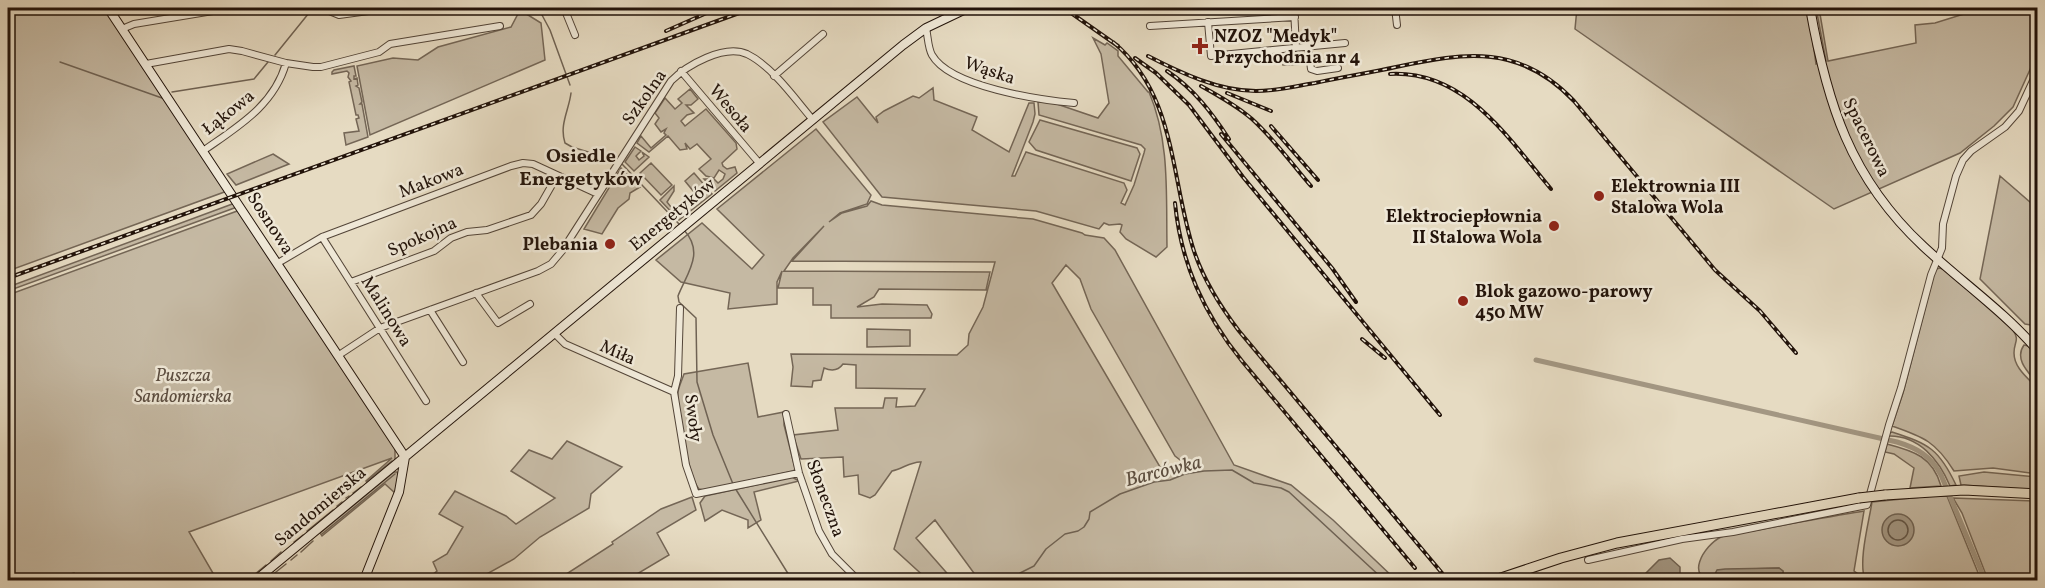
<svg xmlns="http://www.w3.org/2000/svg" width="2045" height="588" viewBox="0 0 2045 588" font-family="Vollkorn,serif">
<rect width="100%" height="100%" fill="#e6dbc2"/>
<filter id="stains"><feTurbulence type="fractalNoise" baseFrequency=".00333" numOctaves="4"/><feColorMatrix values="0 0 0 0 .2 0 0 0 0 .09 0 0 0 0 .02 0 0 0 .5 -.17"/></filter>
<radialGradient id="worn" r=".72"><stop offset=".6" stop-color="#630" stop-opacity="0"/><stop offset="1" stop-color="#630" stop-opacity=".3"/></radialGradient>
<path fill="#c5b9a3" stroke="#746656" stroke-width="1.5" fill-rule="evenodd" d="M8 8H105L227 191 8 271Z
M1577 8H1808L1816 64 1826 61 1816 8H1819L1828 61 1916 43 1915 25 1935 23 1983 8H2037L2038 52 2013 107 1994 126 1960 153 1834 209 1575 29Z
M520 10 541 23 545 60 370 135 357 66 393 58 418 60 438 47 511 27Z
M1093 38 1105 45 1107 43 1118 51V56L1148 92H1149C1170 141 1166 194 1167 247L1156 257 1126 239 1120 232 1122 225 1120 224 1109 225 1104 223 1099 229 1036 211 882 197 823 122 857 97 878 123 876 117 884 111 913 96 919 98 933 88 934 100 977 117 972 130 1009 152 1029 103H1034L1035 114 1033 122 1012 176H1015L1026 152 1124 183 1127 190 1121 203 1125 205 1134 185 1144 153 1145 149 1141 145 1039 115 1038 102H1051L1098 118 1109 103 1101 54Z
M1306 50 1307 64 1283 65 1282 51Z
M354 66 356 76H354V79L357 78 358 85 356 86 359 88 362 102 360 104H362L368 137 346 145 344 133 359 131 356 119 359 118 358 115H356L349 82 351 81 348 77 349 73 347 71 332 74V72L334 70Z
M690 89 698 99 691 105H686L694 113 687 115 681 121 685 126 706 109 736 143 737 149 722 163 723 166 727 169 735 167 737 173 715 191 704 179H714L718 183 723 179 725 174 719 170 714 178 706 176 699 169 711 159 697 144 690 149 685 143 687 149 680 150 668 136 649 152 637 143 641 136 651 148 666 135 664 133 666 129 661 132 655 124 659 118 655 113 665 98 675 109 682 103 678 99Z
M1040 120 1137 148 1140 154 1131 181 1036 150 1029 142Z
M816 129 871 195 867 204 840 213 829 222 842 213 867 206 871 201 882 205 1033 219 1082 233 1085 235 1104 238 1115 250 1234 465 1291 485 1333 520 1396 580H979L935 520 916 538 953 580H928L894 549 921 462C912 461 902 469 892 471L875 495 870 498 859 494 858 475 844 477 843 457 801 459 793 435 838 430 835 408H883L885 398H897L896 407 915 406 925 389 856 388V365L843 364C838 371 831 371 824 368L821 380 813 381 812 387 791 386 793 367 791 354 957 355 968 345 969 334 983 307 995 262 792 261 824 226 793 258 784 271 990 272 986 290 879 289 874 297 857 307 882 304 927 305 932 314 931 318H831V305H813V288H778L782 271 777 282V304L728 309 730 293 681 282 656 260 702 223 752 269 764 255 717 209ZM1066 265 1080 279 1091 309 1175 456 1184 463 1160 467 1052 283Z
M635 147 641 151 636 156 639 160 644 156 642 152 649 157 634 171 625 162Z
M273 154 289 164 236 185 227 174Z
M651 163 672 185 661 195 640 173Z
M621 168 640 187 630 193 629 199 618 208 602 234 584 229Z
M694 173 712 194 679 220 660 200 674 186V191L667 202 674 211 679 213 698 197 685 181Z
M2000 176 2030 202 2037 203V326L2025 324 1980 279Z
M235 203 237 207 8 291V287Z
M240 210 395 446V460L367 483 366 481 392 458 189 532 217 580H133L130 577 125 580H79L74 573 52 580H8V295Z
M1940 268 1945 270 2013 330C2020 341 2014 341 2014 353 2014 368 2028 378 2037 388V474L1993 468 1954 471C1936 442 1924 437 1892 426L1903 393 1934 274 1936 269Z
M867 329 910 330V346L867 347Z
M2024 345C2042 348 2037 368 2037 383 2028 372 2014 359 2024 345Z
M748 363 758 417 784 412V425L795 468 794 471 704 490 699 489C689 478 676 408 678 392 679 386 682 380 684 374Z
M1892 432C1929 444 1939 449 1956 485L1950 486C1939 460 1919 435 1888 436L1889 433Z
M567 441 622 467 591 494 589 508 540 537 514 559 476 580H417L422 575 428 578 437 571 433 562 447 554 463 527 439 514 455 491 506 516 516 524 555 498 511 471 529 450 552 459Z
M1887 444C1914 451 1933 457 1941 486L1910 488 1914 468 1894 454 1885 452Z
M394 472H397L399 477 395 493 385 484 322 536 320 533Z
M1984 472 2037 477V490L1961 485 1959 476Z
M792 477 799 481 754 492 761 520 748 528V520L722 510 705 521 700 503 705 496Z
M1932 496H1947L1981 580H1865C1858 561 1869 522 1872 502Z
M692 497 696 510 657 533 669 555 627 580H557L613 544 612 542 661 509Z
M1953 498 2037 501V580H1988L1962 513Z
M1864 511 1854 571 1857 573 1856 580H1750L1783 575V571L1779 568 1718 570 1715 574 1716 580C1683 580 1704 545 1721 537 1732 533 1746 532 1758 530 1793 523 1829 517 1864 511Z"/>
<path fill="#a39783" stroke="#6f6253" stroke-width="1.5" d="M1882 530a16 16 0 1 1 32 0a16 16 0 1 1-32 0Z
M1670 558 1680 567V580H1639L1659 560Z
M1779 568 1783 571V575L1750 580H1716L1715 574 1717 570 1725 569Z"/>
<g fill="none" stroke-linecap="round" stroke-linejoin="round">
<path stroke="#625546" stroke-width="1.5" d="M1888 530a10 10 0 1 1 20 0a10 10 0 1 1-20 0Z"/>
<path stroke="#6f6253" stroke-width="1.5" d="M532 8 542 15 550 30 570 85
M275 55 313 8
M60 62 162 98
M172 92 254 79 268 62
M571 93C569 110 559 125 565 143L572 147 614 160
M622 164 679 224
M684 230C705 253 687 273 678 296L679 302 696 318 697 382 713 435 733 484
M367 481 392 461
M735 488 792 580
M353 493 361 487
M346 498 349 496
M337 506 342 502
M307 531 333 510
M322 534 395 474
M294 542 303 535
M301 552 313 541
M291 560 297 555
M271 561 281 552
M271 576 286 564
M249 579 266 565
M266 580 267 579
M1019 580 1020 573 1034 566 1046 549 1065 534 1078 531 1084 527 1089 519 1090 512 1120 494 1154 482 1170 480 1185 474 1204 471 1232 470 1254 483 1281 488 1289 492 1384 580"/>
<path stroke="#a39783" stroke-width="5" d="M1536 360 1897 442C1917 448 1931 456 1941 475L1985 580"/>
<g stroke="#534538" stroke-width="8">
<path id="street" d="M322 8 339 15 383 9
M564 8 575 35
M1294 8 1296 48
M1395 8 1397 25
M1208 22 1211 56 1345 43
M1150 26 1295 17
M926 28C928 37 928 48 932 55 950 87 1040 100 1074 103
M122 29 134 24 231 8
M1308 46 1311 69 1317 71 1338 68
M146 64 229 49 242 51 286 63 313 67H321L379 52 390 44 500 26
M681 71 760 164
M774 76 823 34
M203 151C237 127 274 106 286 63
M322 237 426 401
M278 263 322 237 511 166 523 163 533 164 598 194
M351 282 434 251 451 238 467 232 487 230 531 215 541 204 557 176
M476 293 498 323 530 304
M680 308 678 376 674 392 686 465 696 494 799 473
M430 310 463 362
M554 333 565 344 674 392
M339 355 380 328 538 271 551 264 562 251 671 81C687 65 724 44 747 54 772 66 795 99 813 120
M786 414 799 473 819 531 832 554 858 580
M1588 560 1682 539 1733 532 1867 505 1889 425 1901 388 1931 275 1942 248 1943 224 1956 176 1963 160 1971 151 2005 127 2019 111 2038 70"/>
</g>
<g stroke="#22130a" stroke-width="10">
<path id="secondary" d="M108 8 405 457
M1810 8C1827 103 1850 178 1923 246 1960 281 2004 311 2038 351
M256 580 903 45 926 28 968 8
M364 580 399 492 405 457"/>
</g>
<g stroke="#22130a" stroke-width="11">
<path id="primary" d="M1885 495 1964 490 2038 494
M1495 580 1561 558 1617 543 1859 498"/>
</g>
<use href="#street" stroke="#efe8d7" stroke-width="6"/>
<use href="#secondary" stroke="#efe8d7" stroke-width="8"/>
<use href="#primary" stroke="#e6dbc2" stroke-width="9"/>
<g stroke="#22130a" stroke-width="4">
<path id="rail" d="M1064 8 1118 46
M666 31 718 8
M1113 42C1177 95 1170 178 1194 251 1204 281 1220 306 1239 331L1442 573
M1148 56C1181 73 1219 91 1256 91 1276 91 1296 86 1315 83 1342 77 1369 73 1396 67 1466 52 1520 44 1574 101L1715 270 1760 311 1796 353
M1135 58 1156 73 1189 105 1243 177 1440 415
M1167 71C1194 89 1212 113 1229 139
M1390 74C1465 70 1508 138 1551 189
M1201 86C1219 96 1237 106 1252 119 1274 139 1292 164 1311 186
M1227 93 1271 111
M1271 126 1318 180
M1221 134 1332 268 1356 302
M1175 203C1181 264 1204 314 1242 361L1415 568
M8 278 753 8
M1362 339 1385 358"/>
</g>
<use href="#rail" stroke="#efe8d7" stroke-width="1.5" stroke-dasharray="4.5" stroke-linecap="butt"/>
<g stroke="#22130a" stroke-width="11" stroke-linecap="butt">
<path id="primary-bridge" d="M1859 498 1885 495"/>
</g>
<use href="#primary-bridge" stroke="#e6dbc2" stroke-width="9"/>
</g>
<g fill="#8f2418" stroke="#efe8d7" stroke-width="2">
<path d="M1197 37h6v6h6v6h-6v6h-6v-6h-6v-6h6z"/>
<circle cx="1599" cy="196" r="6"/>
<circle cx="1554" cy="226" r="6"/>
<circle cx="610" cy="244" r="6"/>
<circle cx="1463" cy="301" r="6"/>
</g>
<g text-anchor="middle" stroke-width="5" stroke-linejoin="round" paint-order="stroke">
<g font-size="18" font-weight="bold" fill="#22130a" stroke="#efe8d7" text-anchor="start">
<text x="1214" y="42">NZOZ "Medyk"<tspan x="1214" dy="21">Przychodnia nr 4</tspan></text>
<text x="1611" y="192">Elektrownia III<tspan x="1611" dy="21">Stalowa Wola</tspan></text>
<text x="1542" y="222" text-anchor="end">Elektrociepłownia<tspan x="1542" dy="21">II Stalowa Wola</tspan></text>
<text x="598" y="250" text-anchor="end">Plebania</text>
<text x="1475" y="297">Blok gazowo-parowy<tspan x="1475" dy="21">450 MW</tspan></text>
</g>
<g font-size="18" fill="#22130a" stroke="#efe8d7">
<text transform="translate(990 70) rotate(19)" y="6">Wąska</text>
<text transform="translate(644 97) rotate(-55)" y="6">Szkolna</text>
<text transform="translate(731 108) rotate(50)" y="6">Wesoła</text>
<text transform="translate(228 112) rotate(-39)" y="6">Łąkowa</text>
<text transform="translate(1867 137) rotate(64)" y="6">Spacerowa</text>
<text transform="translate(431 180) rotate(-21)" y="6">Makowa</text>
<text transform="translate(672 214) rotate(-39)" y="6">Energetyków</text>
<text transform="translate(271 223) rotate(57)" y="6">Sosnowa</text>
<text transform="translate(422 236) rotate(-24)" y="6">Spokojna</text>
<text transform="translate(387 311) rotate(58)" y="6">Malinowa</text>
<text transform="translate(618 352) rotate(24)" y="6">Miła</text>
<text transform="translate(694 418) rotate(83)" y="6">Swoły</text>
<text transform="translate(826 498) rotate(70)" y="6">Słoneczna</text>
<text transform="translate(320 506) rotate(-40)" y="6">Sandomierska</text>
</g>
<g font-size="18" font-style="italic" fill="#5b4d40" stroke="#efe8d7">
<text x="183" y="381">Puszcza<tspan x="183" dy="21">Sandomierska</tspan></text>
</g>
<g font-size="20" font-weight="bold" fill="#22130a" stroke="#efe8d7">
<text x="581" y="162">Osiedle<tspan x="581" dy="23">Energetyków</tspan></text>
</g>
<g font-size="20" font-style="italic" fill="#5c4e40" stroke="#efe8d7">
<text transform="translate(1163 470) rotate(-14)" y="7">Barcówka</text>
</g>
</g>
<rect width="2045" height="588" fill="none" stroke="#e6dbc2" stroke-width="30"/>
<rect x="9" y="9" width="2027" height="570" fill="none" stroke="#22130a" stroke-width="3"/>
<rect x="15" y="15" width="2015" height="558" fill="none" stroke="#22130a" stroke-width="1.5"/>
<rect width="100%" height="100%" filter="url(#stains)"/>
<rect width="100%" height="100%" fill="url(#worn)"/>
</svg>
